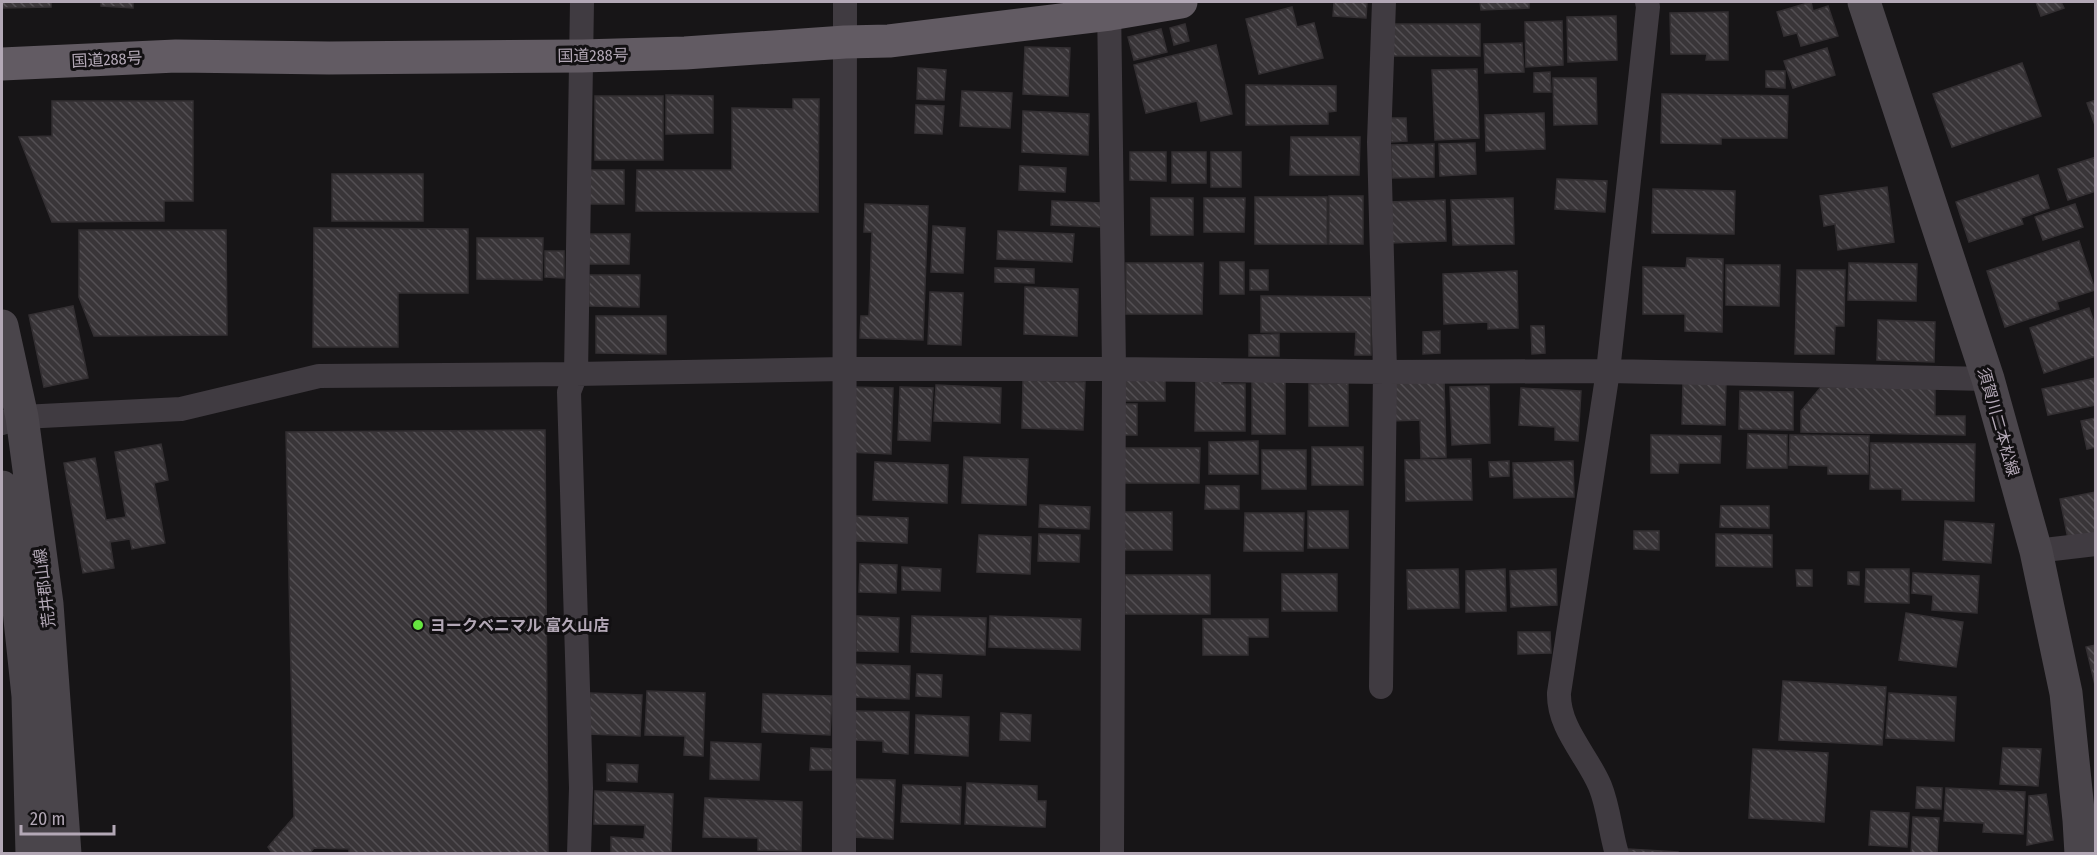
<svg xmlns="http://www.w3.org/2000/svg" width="2097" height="855" viewBox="0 0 2097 855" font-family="'Fira Sans Condensed','Noto Sans JP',sans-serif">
<defs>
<pattern id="building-back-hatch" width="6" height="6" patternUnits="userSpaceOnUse" patternTransform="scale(1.5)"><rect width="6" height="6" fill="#393538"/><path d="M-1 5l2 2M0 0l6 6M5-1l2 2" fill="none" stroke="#534f53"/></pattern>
</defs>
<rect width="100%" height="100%" fill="#171517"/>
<path fill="url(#building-back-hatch)" stroke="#332f32" stroke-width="1.5" d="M2 2H51V7L2 8Z
M101 2H133V8L101 6Z
M1334 2H1367L1366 18 1333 16Z
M1480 2H1529V8L1481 10Z
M1811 2 1813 11 1828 6 1838 36 1801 46 1797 33 1784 36 1777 12Z
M2036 2H2061L2064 8 2041 16Z
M1292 7 1297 27 1314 23 1323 58 1259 74 1246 19Z
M1728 12V60H1706L1707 54H1671L1670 13Z
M1616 16 1617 60 1568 62 1567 17Z
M1562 21 1563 65 1526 67 1525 22Z
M1185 24 1189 41 1174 45 1170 28Z
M1391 24H1480V56H1391Z
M1161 29 1167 52 1134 60 1128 37Z
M1522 43 1524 72 1485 73 1484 44Z
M1216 45 1232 114 1201 121 1197 101 1146 113 1134 65Z
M1025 47 1070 48 1068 96 1023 94Z
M1827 48 1835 75 1793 88 1784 61Z
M2022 63 2041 116 1952 147 1933 94Z
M918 68 946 70 944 100 917 99Z
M1477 69 1479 138 1435 140 1432 70Z
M1766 71H1785V88L1766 87Z
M1550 72 1551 92H1534V73Z
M1553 78H1596L1597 124 1554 125Z
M1246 85 1336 86V111L1328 112V124L1246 125Z
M962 91 1012 93 1010 128 960 126Z
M1662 94 1788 96 1787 138H1721V144L1661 143Z
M666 95 713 96V133L666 134Z
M595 96H663V160H595Z
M793 99H819L818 212 636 211 637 170H732V108L793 109Z
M2096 100V128L2087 103Z
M52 101H193V201H164V221L52 222 19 137 52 136Z
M916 105 944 106 942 134 915 133Z
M1023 111 1089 114 1088 155 1022 152Z
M1544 113 1545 149 1486 151 1485 115Z
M1390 118H1406L1407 141 1391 142Z
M1291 137H1360L1359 175H1290Z
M1475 143 1476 174 1440 176 1439 144Z
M1434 144V177L1392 178 1391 145Z
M1130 152H1166V181L1130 180Z
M1172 152H1206V183H1172Z
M1211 152H1241V187H1211Z
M2096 157V191L2068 200 2058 169Z
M1020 166 1066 168 1065 192 1019 190Z
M588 170H624V204H588Z
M332 174H423V221H332Z
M2038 175 2049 208 2021 218 2023 224 1969 242 1956 202Z
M1557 179 1607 181 1605 212 1555 209Z
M1887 187 1894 242 1838 250 1835 224 1824 226 1820 196Z
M1653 189 1735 191 1734 234 1652 233Z
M1329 196H1363V244H1329Z
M1255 197H1327V244H1255Z
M1151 198H1193V235H1151Z
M1204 198H1245L1244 232H1204Z
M1513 198 1514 244 1453 245 1451 200Z
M1445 200 1446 241 1390 243 1389 202Z
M1052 201 1103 203V227L1051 225Z
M865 204 928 206 923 340 860 338 861 316H869L872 232H864Z
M2075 204 2083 227 2043 240 2035 217Z
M933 226 965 228 963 273 931 272Z
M314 228 468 229V293H398V347H313Z
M79 230H226L227 335 94 336 79 297Z
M998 231 1074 234 1072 262 997 259Z
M585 234H630L629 264H585Z
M477 238H543L542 280 477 279Z
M2079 241 2095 290 2057 302 2059 309 2005 327 1987 271Z
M545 251H564V278L545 277Z
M1687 258 1723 259 1722 332 1685 331V314H1643V267L1686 268Z
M1220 262H1244V294H1220Z
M1126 263H1203L1202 314H1126Z
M1849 263 1917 264 1916 301 1848 300Z
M1726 265H1780L1779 306 1726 305Z
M995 268 1034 269V283L995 282Z
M1250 270H1268V290H1250Z
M1797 270H1845L1844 326H1835L1834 354H1795Z
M1517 271 1518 328 1488 329V322L1444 324 1443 274Z
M589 275H640L639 307 589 306Z
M1025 287 1078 289 1077 336 1024 334Z
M930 292 963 293 961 345 928 344Z
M1261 296 1371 297V355H1355L1356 332H1261Z
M73 306 88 378 44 387 29 315Z
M2089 308 2096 328V356L2044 373 2030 328Z
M596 316H666V354L596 353Z
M1878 320 1935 322 1934 362 1877 360Z
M1531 326H1544L1545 353 1532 354Z
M1440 331V353L1423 354V332Z
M1279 334V356H1249V335Z
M1121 375H1165V401H1120Z
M1196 377H1222V384H1245V431H1195Z
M2096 378V405L2048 415 2042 389Z
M1444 379 1446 457 1421 458 1420 420 1390 421 1389 380Z
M1023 380 1085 382 1083 430 1022 428Z
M1252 381H1285V434H1252Z
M1683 381 1726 382 1725 425 1682 424Z
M1348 383V426H1309V384Z
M936 385 1001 388 1000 423 934 421Z
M1489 386 1490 443 1452 445 1450 387Z
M850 387 893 388 891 454 847 452Z
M900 387 933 388 930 441 898 440Z
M1821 387 1935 388V416H1965V435L1801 432V411Z
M1521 388 1581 391 1578 441 1555 440V427L1519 425Z
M1740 391 1793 392V430L1739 429Z
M1120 404H1137V435H1120Z
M2096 418V447L2087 449 2081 421Z
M545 430 548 854H349V849L314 848 309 854H273L268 847 294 817 286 432Z
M1748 434 1787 435V468H1747Z
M1651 435 1721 436 1720 463H1679L1678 473H1651Z
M1790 435 1869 436 1868 474H1828V466L1789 465Z
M1258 441V474H1209V442Z
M1871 443 1975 444 1974 501 1902 500V489H1870Z
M161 444 168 480 154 483 165 543 132 549 130 539 110 542 114 568 83 573 64 463 95 458 106 520 126 517 115 452Z
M1312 447H1363V485H1312Z
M1120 448H1200L1199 483H1120Z
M1262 450H1306V489H1262Z
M964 457 1028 459 1026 505 962 503Z
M1471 459 1472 500 1406 501 1405 460Z
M1509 461V476L1490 477 1489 462Z
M1573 461 1574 497 1514 498 1513 463Z
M875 462 948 465 947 503 873 500Z
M1206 486H1239V509H1205Z
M2096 492V534L2068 539 2060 499Z
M1040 505 1090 507 1089 529 1039 527Z
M1721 506H1769V528L1720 527Z
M1308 511H1348V548H1308Z
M1121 512H1172V550H1121Z
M1245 513H1304L1303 551H1244Z
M855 516 908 518 907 543 854 541Z
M1945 521 1994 524 1991 563 1943 560Z
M1634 531H1659V550L1634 549Z
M1039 534 1080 535 1079 562 1038 561Z
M1716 534 1772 535V567L1716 566Z
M979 535 1031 537 1030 574 977 572Z
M860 564 897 565 896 593 859 592Z
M902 567 941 569 940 591 902 590Z
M1458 569 1459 608 1408 609 1407 570Z
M1505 569 1506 611 1466 612V571Z
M1556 569 1557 605 1511 607 1510 571Z
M1866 569H1909V603L1865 602Z
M1796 570H1812V586H1797Z
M1848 572H1859V585L1848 584Z
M1913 573 1979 576 1977 613 1932 610 1933 595 1912 593Z
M1282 574H1337V611H1282Z
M1125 575H1210V614H1125Z
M1906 613 1963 622 1956 667 1899 660Z
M857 616 899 618 898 652 856 651Z
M912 616 986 618 985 655 911 652Z
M990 616 1081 619 1080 650 989 647Z
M1203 619H1268V637H1248V655H1203Z
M1518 632H1550L1551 653 1518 654Z
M2096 645V685H2095L2086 647Z
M852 664 910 666 909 699 851 697Z
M917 674 942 675 941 697 916 696Z
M1783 681 1886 687 1882 745 1779 740Z
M647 691 705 693 703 756 684 755 685 736 645 735Z
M590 693 642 695 640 736 588 734Z
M1889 693 1956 697 1954 741 1886 738Z
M763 694 832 696 830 735 762 732Z
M855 711 909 712 908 754 883 752V741L854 740Z
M1001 713 1031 715 1030 741 1000 740Z
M916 715 969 717 968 756 915 753Z
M711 742 761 744 759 780 710 779Z
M811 748 832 749V770H810Z
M2003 748 2041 749 2038 786 2000 784Z
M1753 749 1828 753 1824 822 1749 818Z
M607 764 638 765 637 782 607 781Z
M853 779 895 780 893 839 851 837Z
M967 783 1037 786V801H1046L1045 827 965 824Z
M903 785 961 787 960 824 901 822Z
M1917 787 1942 788 1941 809 1916 808Z
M1946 788 2025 792 2023 834 1983 832 1984 823 1944 821Z
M595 791 673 794 671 854H611V837L644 839 645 825 594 824Z
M2046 794 2053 840 2027 845 2029 796Z
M705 798 802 802 801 851 758 850V838L703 837Z
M1871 811 1909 813 1907 847 1869 845Z
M1913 817 1939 818 1937 854H1911Z
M1628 849 1678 852V854H1627Z"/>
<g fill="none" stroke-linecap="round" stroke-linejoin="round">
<path stroke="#403b41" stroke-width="24" d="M1109 2 1114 369 1112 854
M2 423 22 417 181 409 319 376 576 374 844 369H1114L1385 372 1608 371 1988 379
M2036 551 2096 544
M1381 687 1385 372 1379 142 1384 2
M579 854 581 788 569 392 576 374 582 2
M844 854 845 2
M1617 854C1610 831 1609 808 1600 786 1587 755 1558 728 1559 693L1608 371 1648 7 1647 2"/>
<path stroke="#4a454b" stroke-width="33" d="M1864 2 1988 379 2036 551 2066 693 2079 820 2081 854
M2 326 22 417 47 604 65 854
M2 487 19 610 28 696 32 854"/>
<path stroke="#625b63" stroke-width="33" d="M2 64 176 56 329 58 582 56 685 53 845 42 889 41 1110 14 1181 2"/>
</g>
<circle fill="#66e440" stroke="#121012" stroke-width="2" cx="418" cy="625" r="6"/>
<g text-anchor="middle" stroke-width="6" stroke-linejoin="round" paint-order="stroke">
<g font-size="16" fill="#b3a8b6" stroke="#121012">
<text transform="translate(593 55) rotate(-1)" y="6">国道288号</text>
<text transform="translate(107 59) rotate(-3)" y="6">国道288号</text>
<text transform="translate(1999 422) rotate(74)" y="6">須賀川二本松線</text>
<text transform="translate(44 588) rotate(-97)" y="6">荒井郡山線</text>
</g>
<g font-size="16" font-weight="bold" fill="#b3a8b6" stroke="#121012" text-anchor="start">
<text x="430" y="631">ヨークベニマル 富久山店</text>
</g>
</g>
<rect width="2097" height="855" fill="none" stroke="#b3a8b6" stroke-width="6"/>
<path d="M21 825v9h93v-9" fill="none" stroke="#b3a8b6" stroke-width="3"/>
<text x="30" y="825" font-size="18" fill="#b3a8b6" stroke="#121012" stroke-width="4.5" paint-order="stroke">20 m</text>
</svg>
